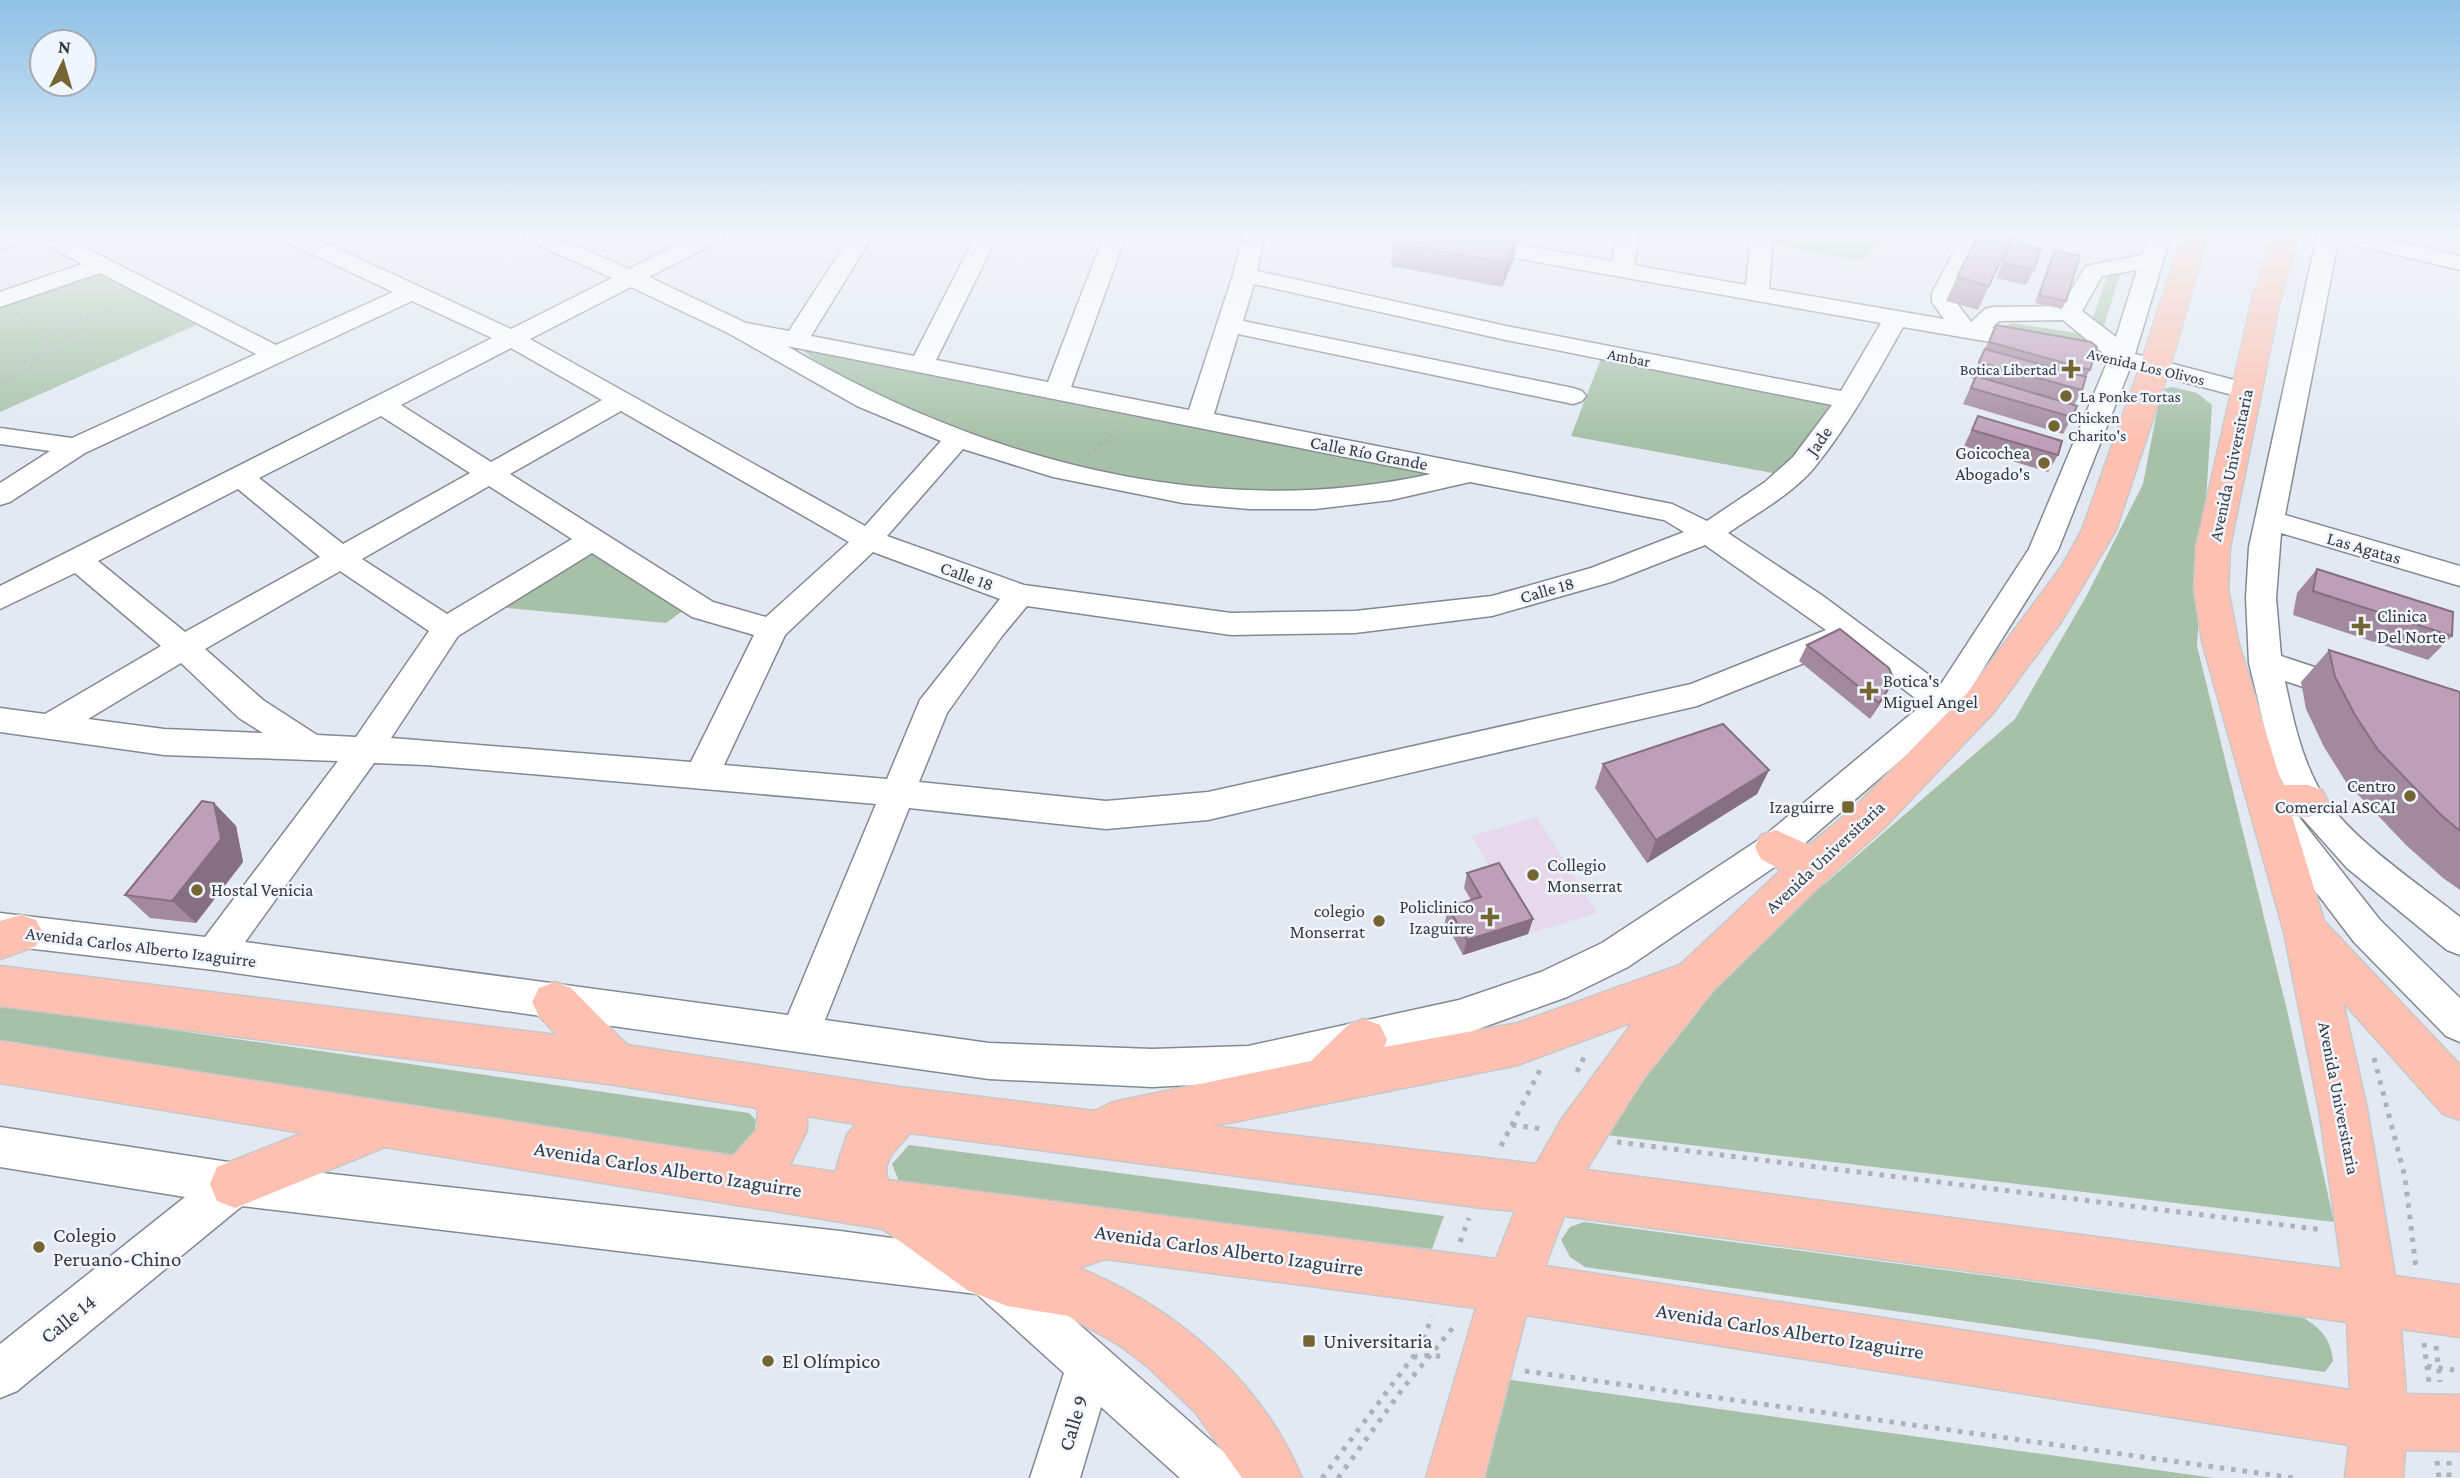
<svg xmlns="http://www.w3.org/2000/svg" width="2460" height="1478" viewBox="0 0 2460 1478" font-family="'Crimson Pro',serif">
<rect width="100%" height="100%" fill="#e2e9f2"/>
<path fill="#e7d8eb" d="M1537 817 1597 913 1528 934 1472 836Z"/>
<path fill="#a6c1a8" d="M1776 235H1888L1862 261 1775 245Z
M95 269 196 325 0 412V304Z
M2120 275 2103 329 2092 320 2107 277Z
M2012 323 2083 334 2094 342 2003 327Z
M790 341 1445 472 1367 489 1272 495 1163 486 1073 468 964 432 837 377Z
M1602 356 1836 402 1778 474 1571 436Z
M2173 387 2197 393 2212 405 2197 646 2287 1010 2334 1222 1607 1135 1695 1003 1821 887 2015 719 2087 595 2143 484 2160 395 2163 389Z
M592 547 684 610 666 623 497 607Z
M0 1005 749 1113 756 1120 754 1137 736 1155 0 1045Z
M909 1145 1444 1216 1432 1249 900 1184 892 1164Z
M1584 1222 2304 1318C2322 1330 2331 1339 2333 1361L2325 1372 1585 1267 1570 1257 1561 1240 1570 1227Z
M1504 1379 2214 1478H1483Z"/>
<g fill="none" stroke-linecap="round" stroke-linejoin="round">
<g stroke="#838991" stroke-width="3">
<path id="minor" d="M0 235H60L276 345 393 292 282 240 279 235H308L511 329 612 278 526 240 523 235H553L629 269 697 235H725L722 240 649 277 746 323 789 331 851 235H873L811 336 914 356 976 235H998L936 360 1048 382 1104 235H1126L1071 387 1189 410 1233 275 1243 235H1265L1257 271 1506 326 1841 391 1881 323 1424 242 1413 235H1462L1612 261 1617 235H1639L1634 265 1746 285 1751 235H1773L1769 289 1944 319 1932 302V293L1963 235H1985L1956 293V302L1971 322 1985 309 1993 307 2061 306 2086 266 2142 255 2149 235H2171L2135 354 2257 386 2261 391 2257 396 2248 399 2130 368 2058 550 1956 712 1789 857 1628 967 1567 997 1459 1036 1248 1082 1152 1087 989 1079 214 970 0 945V913L205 937 338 761 164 755 0 732V708L45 714 161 646 75 573 0 609V586L492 338 412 301 85 453 10 502 0 505V483L50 451 0 444V428L72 438 256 354 100 273 0 307V292L82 264 33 237 0 250ZM2137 270 2116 337 2082 311 2102 276ZM1254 284 1506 340 1832 405 1793 457 1765 482 1707 521 1672 504 1214 414 1238 334 1573 404 1582 401 1586 396 1582 391 1573 388 1243 321ZM631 287 728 333 857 406 941 441 865 526 530 339ZM2063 320 2109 358 2029 549 1941 684 1823 596 1728 533C1757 513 1791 495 1814 468 1849 425 1876 375 1903 327L2037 350 2046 348 2049 343 2046 338 1992 328 1999 321ZM787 346 1431 474C1210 523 979 459 787 346ZM511 348 602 400 491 462 401 405ZM621 411 849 542 766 617 713 602 510 474ZM381 416 470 473 343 544 259 478ZM963 449 1053 477 1183 503 1249 509H1315L1391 500 1470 482 1664 520 1684 532 1591 568 1492 596 1355 611 1231 613 1024 585 887 536ZM489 486 572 539 447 614 362 559ZM238 489 320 557 185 632 98 561ZM1705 545 1826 630 1691 684 1208 792 1106 801 919 782 947 713 1002 636 1027 606 1231 635 1355 633 1492 616 1611 582ZM873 552 1000 599 920 700 887 779 724 765 785 635ZM592 553 692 617 754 635 691 762 391 738 458 636ZM340 571 429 631 356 737 317 735 263 700 205 649ZM1847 646 1923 704 1763 837 1602 943 1541 972 1459 1000 1248 1046 1152 1049 989 1043 825 1020 909 808 1106 829 1208 820 1697 706ZM181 663 239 718 263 733 164 729 88 719ZM374 763 426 765 876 804 788 1015 245 942Z
M2317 235H2370L2460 256V270L2338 241 2285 515 2460 566V586L2281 533 2276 598 2281 656 2360 682 2365 690 2360 698 2349 702 2285 681C2292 715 2300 752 2316 783 2340 833 2417 882 2460 917V955L2447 950 2347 868 2297 812 2273 762 2249 663 2246 598 2249 547Z
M2271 793 2283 797 2380 920 2460 998V1042L2446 1036 2354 942 2259 817 2254 807 2259 797Z
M0 1127 235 1163 840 1231 987 1251 1003 1257 1234 1461 1242 1478H1180L1101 1407 1080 1478H1030L1064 1373 977 1294 242 1206 17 1391 0 1398V1344L185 1197 0 1167Z"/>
</g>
<g stroke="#c7c8c9" stroke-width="3">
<path id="major" d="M2182 235H2208L2170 367 2116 530 2061 622 1994 712 1883 829 1827 879 1712 992 1642 1081 1586 1170 2342 1269 2319 1109 2284 932 2202 641 2194 589 2196 547 2252 300 2273 235H2299L2280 300 2230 547 2228 589 2238 641 2282 785H2308L2322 790 2328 801 2322 812 2308 817 2292 816 2324 921 2460 1065V1120L2443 1114 2343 1002 2367 1109 2395 1276 2460 1285V1337L2401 1329 2406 1394 2460 1395V1451L2405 1450 2403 1478H2345L2349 1445 1526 1315 1484 1478H1426L1476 1308 1105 1259 1079 1268C1176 1308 1261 1380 1302 1478H1242L1196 1413 1147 1366 1119 1345 1068 1316 1007 1306 967 1290 883 1229 385 1147 235 1208 217 1201 210 1184 217 1167 303 1133 0 1083V1041L733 1156 758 1128 757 1108 615 1085 0 1006V966L557 1035 539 1016 532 1002 539 988 555 982 571 988 627 1045 900 1087 1095 1111 1113 1102 1311 1061 1348 1025 1364 1019 1380 1025 1387 1040 1384 1047 1518 1023 1680 965 1781 870 1761 859 1755 847 1761 835 1776 830 1809 845 1855 807 1968 692 2062 566 2082 530 2140 367ZM1633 1022 1562 1119 1536 1164 1213 1126 1518 1065ZM807 1116 856 1124 847 1135 835 1172 790 1165 807 1130ZM910 1133 1483 1208 1515 1211 1496 1259 888 1180C880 1161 898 1148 910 1133ZM1564 1216 2347 1322 2350 1390 1545 1266Z
M21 915 36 920 43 933 36 946 0 959V921Z"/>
</g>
<path stroke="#adb2ba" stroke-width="3.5" stroke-dasharray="2.5 4.5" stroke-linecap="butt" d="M17 314 48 332
M75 326 83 332C71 344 58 348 41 344V338L124 301
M0 383 22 374 49 347
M1089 455 1123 426"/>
<path stroke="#adb2ba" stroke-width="5" stroke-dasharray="4.5 7" stroke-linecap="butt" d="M2374 1058 2405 1177 2416 1268
M1577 1072 1585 1055
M1512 1125 1543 1129
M1617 1142 2324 1230
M1501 1146 1540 1070
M1460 1242 1469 1218
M2424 1343 2429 1383
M2436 1346 2440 1382
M1413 1357 1433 1355 1447 1358
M2427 1366 2460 1371
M1525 1371 2294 1478
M2437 1461 2439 1478
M2449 1461V1478
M1322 1478 1419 1349 1432 1317
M1338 1478 1404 1387 1455 1325"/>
<use href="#minor" fill="#fff" fill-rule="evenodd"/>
<use href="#major" fill="#fdc0b1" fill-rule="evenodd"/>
</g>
<path fill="#a3899e" d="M2005 236 1989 286 1978 310 1946 301 1957 277Z
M2011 242 2034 270 2026 285 1996 278Z
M1393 243 1514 259 1502 287 1391 266Z
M2055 250 2066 301 2062 309 2035 303 2051 258Z
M1996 325 2090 370 2086 377 2082 390 2074 405 2072 417 2063 434 1963 404 1974 379 1971 378Z
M1978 416 2058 455 2048 472 1964 446Z
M2317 569 2452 636 2428 660 2293 615 2297 593Z
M1807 645 1885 696 1870 719 1799 661Z
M2329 650 2460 692V890L2443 878 2406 845 2346 782 2324 747 2306 709 2301 682Z
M1603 764 1769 770 1757 794 1647 863 1595 788Z
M214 803 236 826 243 862 196 923 150 918 125 895Z
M1467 873 1533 919 1528 934 1463 955 1445 922 1448 907 1471 900 1464 888Z"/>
<path fill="#856f81" d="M1518 236 1514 259 1502 287 1506 263Z
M1894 680 1885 696 1870 719 1879 703Z
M1769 770 1757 794 1647 863 1656 840Z
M214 803 236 826 243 862 196 923 172 901Z
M1533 919 1528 934 1463 955 1467 940Z"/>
<path fill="#be9fb8" stroke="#856f81" stroke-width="2" d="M1398 235H1514L1518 236 1506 263 1393 243Z
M1978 235H2000L2011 238 1989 286 1957 277Z
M2011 242 2041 249 2034 270 2003 262Z
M2055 250 2080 256 2066 301 2039 295Z
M1996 325 2091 342 2097 347 2090 370 1989 342Z
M1985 349 2086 377 2082 390 1979 362Z
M1976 376 2077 406 2072 417 1971 388Z
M1978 416 2062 441 2058 455 1972 430Z
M2317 569 2453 612 2452 636 2313 591Z
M1840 629 1889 668 1894 680 1879 703 1807 645Z
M2329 650 2460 692V831L2440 814 2378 750 2355 715 2335 677Z
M1723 724 1769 770 1656 840 1603 764Z
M202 801 214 803 221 839 172 901 125 895Z
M1499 863 1533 919 1467 940 1448 907 1481 897 1467 873Z"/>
<linearGradient id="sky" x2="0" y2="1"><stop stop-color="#8fc1e6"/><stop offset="0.53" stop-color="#f2f5f9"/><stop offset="1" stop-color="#f2f5f9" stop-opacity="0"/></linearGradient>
<rect width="2460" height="442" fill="url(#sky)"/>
<g fill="#746533" stroke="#eff6ff" stroke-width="2.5">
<path d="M2067.5 358.5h7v7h7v7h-7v7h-7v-7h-7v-7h7z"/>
<circle cx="2066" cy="396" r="7"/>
<circle cx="2054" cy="426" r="7"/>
<circle cx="2044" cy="463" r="7"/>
<path d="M2357.5 615.5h7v7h7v7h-7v7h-7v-7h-7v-7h7z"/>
<path d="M1865.5 680.5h7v7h7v7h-7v7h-7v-7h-7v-7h7z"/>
<circle cx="2410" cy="796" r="7"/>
<rect x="1841" y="800" width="14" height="14" rx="3.5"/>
<circle cx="1533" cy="875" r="7"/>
<circle cx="197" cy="890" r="7"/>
<path d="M1486.5 906.5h7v7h7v7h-7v7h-7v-7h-7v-7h7z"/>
<circle cx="1379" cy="921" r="7"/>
<circle cx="39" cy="1247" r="7"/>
<rect x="1302" y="1334" width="14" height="14" rx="3.5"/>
<circle cx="768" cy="1361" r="7"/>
</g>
<g text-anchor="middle" stroke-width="5" stroke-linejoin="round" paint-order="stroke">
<g font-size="16" fill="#373a3d" stroke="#eff6ff">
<text transform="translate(1629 357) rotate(11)" y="6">Ambar</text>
<text transform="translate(2146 366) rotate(13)" y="6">Avenida Los Olivos</text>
</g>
<g font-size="16" fill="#373a3d" stroke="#eff6ff" text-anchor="start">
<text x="2057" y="375" text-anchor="end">Botica Libertad</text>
<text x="2080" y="402">La Ponke Tortas</text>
<text x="2068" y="423">Chicken<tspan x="2068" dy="18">Charito's</tspan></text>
</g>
<g font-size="18" fill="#373a3d" stroke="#eff6ff">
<text transform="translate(1819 441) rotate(-55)" y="6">Jade</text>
<text transform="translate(1369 453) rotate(11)" y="6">Calle Río Grande</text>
<text transform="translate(2231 465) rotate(-78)" y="6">Avenida Universitaria</text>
<text transform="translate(2364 548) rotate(16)" y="6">Las Agatas</text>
<text transform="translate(967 576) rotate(20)" y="6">Calle 18</text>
<text transform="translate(1547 590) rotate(-16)" y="6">Calle 18</text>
<text transform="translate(1825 857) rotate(-43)" y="6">Avenida Universitaria</text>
<text transform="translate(141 947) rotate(7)" y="6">Avenida Carlos Alberto Izaguirre</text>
<text transform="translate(2339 1098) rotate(79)" y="6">Avenida Universitaria</text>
</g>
<g font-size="18" fill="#373a3d" stroke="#eff6ff" text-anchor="end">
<text x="2030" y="459">Goicochea<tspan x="2030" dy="21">Abogado's</tspan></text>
<text x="2377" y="622" text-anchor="start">Clinica<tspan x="2377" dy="21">Del Norte</tspan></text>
<text x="1883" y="687" text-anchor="start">Botica's<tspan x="1883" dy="21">Miguel Angel</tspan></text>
<text x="2396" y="792">Centro<tspan x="2396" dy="21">Comercial ASCAI</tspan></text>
<text x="1834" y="813">Izaguirre</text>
<text x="1547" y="871" text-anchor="start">Collegio<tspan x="1547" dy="21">Monserrat</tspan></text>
<text x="211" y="896" text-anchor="start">Hostal Venicia</text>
<text x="1474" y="913">Policlinico<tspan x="1474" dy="21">Izaguirre</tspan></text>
<text x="1365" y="917">colegio<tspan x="1365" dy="21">Monserrat</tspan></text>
</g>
<g font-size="21" fill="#373a3d" stroke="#eff6ff">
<text transform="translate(668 1169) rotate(9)" y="7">Avenida Carlos Alberto Izaguirre</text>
<text transform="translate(1229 1250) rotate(8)" y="7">Avenida Carlos Alberto Izaguirre</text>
<text transform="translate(68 1319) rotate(-39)" y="7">Calle 14</text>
<text transform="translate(1790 1331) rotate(9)" y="7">Avenida Carlos Alberto Izaguirre</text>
<text transform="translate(1073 1423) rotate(-73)" y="7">Calle 9</text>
</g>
<g font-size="21" fill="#373a3d" stroke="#eff6ff" text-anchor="start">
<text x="53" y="1242">Colegio<tspan x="53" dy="24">Peruano-Chino</tspan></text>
<text x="1323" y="1348">Universitaria</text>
<text x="782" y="1368">El Olímpico</text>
</g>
</g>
<g transform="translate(63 63) rotate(5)"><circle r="33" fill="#eff6ff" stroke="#a5abb1" stroke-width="2"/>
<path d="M0-5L12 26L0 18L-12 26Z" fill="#746533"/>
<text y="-10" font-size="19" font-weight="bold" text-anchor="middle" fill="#373a3d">N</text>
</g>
</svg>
